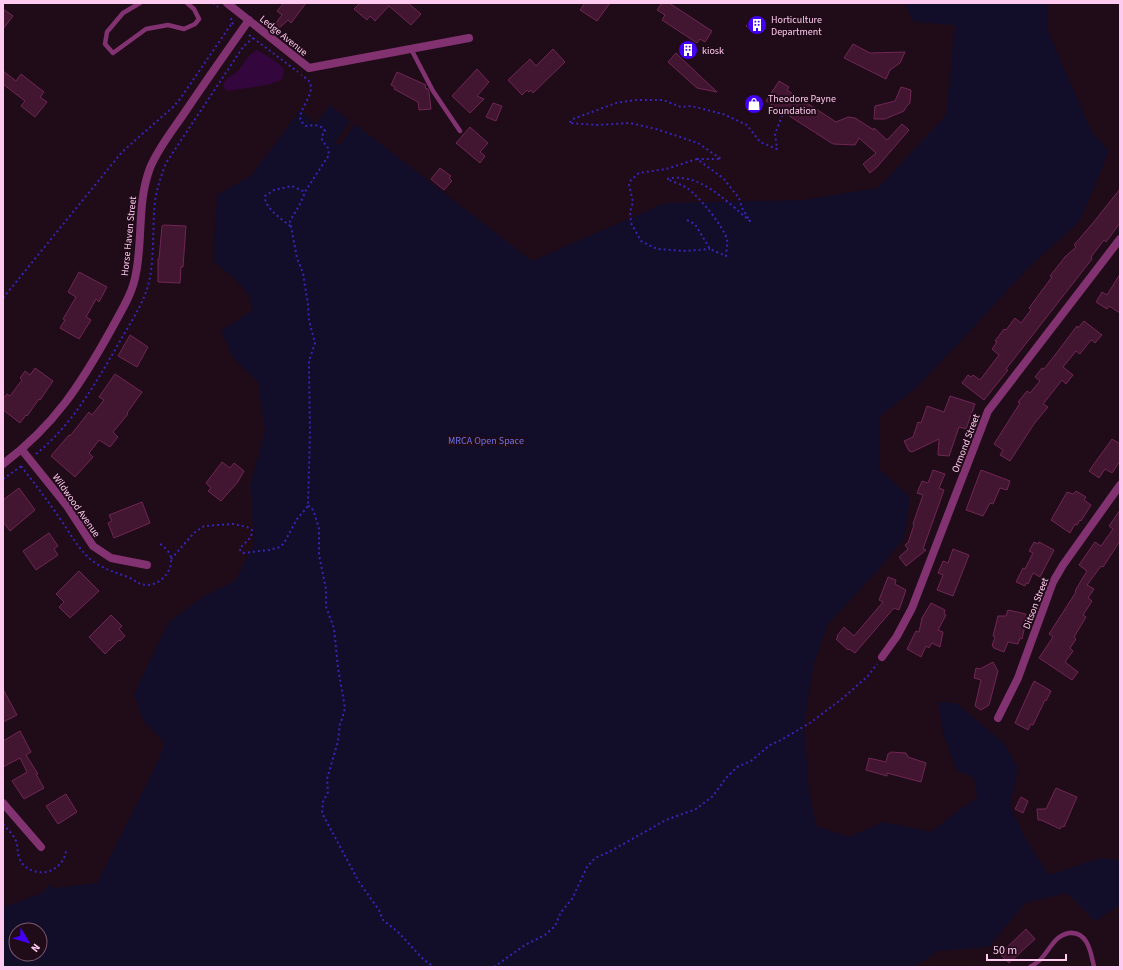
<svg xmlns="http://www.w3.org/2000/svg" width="1123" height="970" viewBox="0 0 1123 970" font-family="'Source Sans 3',sans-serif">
<rect width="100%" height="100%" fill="#200b18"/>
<path fill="#120e2a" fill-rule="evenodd" d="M904 3H1048L1047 29 1092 132 1109 151 1080 221 1027 269 969 332 916 388 879 417V469L910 497 904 538 879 569 828 624 814 663 804 727 809 789 816 826 849 837 883 822 931 832 955 813 977 798 974 778 956 770 943 733 938 702 956 703 1004 743 1018 768 1010 805 1025 838 1049 875 1100 858 1120 860V905L1095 921 1067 893 1025 903 989 947 938 951 914 967H3V907L42 893 48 885 56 888 97 883 152 773 164 746 163 741 143 720 134 694 168 623 204 596 235 581 254 544 250 485 265 431 258 382 233 358 221 330 252 311 249 295 236 280 213 261 217 195 252 175 300 110 316 124 330 105 350 121 335 142 339 146 355 124 532 261 665 203 804 200 878 188 946 115 955 25 914 22ZM16 930H40V954H16Z"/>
<path fill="#34063e" d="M257 50C263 54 283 64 284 70 284 73 282 77 281 80L267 85 227 91C225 89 222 87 224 83 226 77 231 77 236 73 244 66 246 55 257 50Z"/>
<path fill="#421631" stroke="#702654" d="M284 3H306L291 23 288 20 276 31 272 28 282 15 277 11Z
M360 3H408L421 14 411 25 389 6 375 21 370 16 367 20 354 9Z
M585 3H610L597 21 580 10Z
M662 3H669L712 31 705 42 700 39 697 43 662 20 665 15 657 10Z
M3 9 13 16 3 29Z
M754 17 764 26 757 35 746 26Z
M853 44 870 53 905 52 900 63 890 70 886 79 844 58Z
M553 49 565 62 533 93 531 90 529 92 527 90 522 95 508 80 530 59 536 66Z
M676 53 680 57 717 92 697 88 668 62Z
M477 69 489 82 477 96 484 99 470 113 452 96Z
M3 71 16 81 21 74 44 92 40 97 47 102 35 117 21 106 25 101 3 84Z
M397 72 426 85 425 88 428 89 429 92 431 109 419 110 418 102 394 89 395 87 391 85Z
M779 81 789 87 787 90 836 122 848 117 855 118 874 130V128L887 140 902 124 909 130 877 167 870 173 863 164 876 153 859 138 855 145 833 144 766 101Z
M901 87 911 90 910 103 906 107 904 111 885 119H874L875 106 895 101Z
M493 103 502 106 496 121 486 117Z
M470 127 488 143 480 152 485 156 480 163 456 143Z
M440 168 451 176 449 178 452 181 444 190 431 179Z
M1120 189V223L1106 242 1104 240 1091 257 1092 259 1006 369 1008 370 984 400 962 383 968 375 971 377 973 375 980 380 999 355 992 349 997 342 995 341 1004 329 1006 330 1015 318 1021 323 1031 310 1029 308 1052 277 1050 276 1065 257 1076 247 1074 245 1093 223Z
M164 225 186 226 183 267H181L180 283 158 282V259H159L162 226Z
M79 272 107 287 99 302 96 299 86 317 91 320 79 339 60 328 65 320 63 319 76 297 68 292Z
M1120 274V313L1109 306 1107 309 1096 302 1102 292 1107 295Z
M1084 321 1102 335 1095 343 1092 340 1090 341 1080 354 1076 351 1063 367 1073 375 1066 384 1062 380 1043 404 1048 407 1034 424 1010 461 1000 455 1003 450 994 444 1020 403 1018 402 1027 391 1030 393 1040 381 1035 377 1042 368 1044 369 1052 359 1077 326 1078 328Z
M130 335 148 347 137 367 118 356Z
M35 368 53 381 40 400 39 399 27 416 26 415 20 423 3 410V399L7 394 10 396 22 380 20 378 25 371 30 375Z
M115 374 142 392 127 413 128 414 113 432 118 437 110 447 99 440 89 453 93 457 75 477 51 456 69 435 70 436 89 412 92 415 104 400 99 397Z
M950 396 975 404 966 429 959 427 949 456 938 455 939 439 912 452 909 451 904 441 913 437 918 422 921 423 927 406 944 412Z
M1112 439 1120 444V461L1112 473 1105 469 1099 478 1089 471Z
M222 462 230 468 234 463 244 471 237 483 221 501 208 491 211 488 206 483Z
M933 470 945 474 939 488 944 490 923 549 926 550 906 566 899 557 908 549 905 545 908 543 914 525 913 524 923 495 917 493 922 481 928 483Z
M981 470 1010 481 1007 490 1000 488 993 504 990 503 983 516 966 510Z
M19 488 35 510 10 531 3 522V500Z
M1076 491 1086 497 1084 500 1091 505 1081 521 1080 520 1077 525 1075 524 1070 533 1051 520 1067 492 1073 494Z
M142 502 150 523 114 538 108 523 112 521 109 515Z
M1120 510V541L1103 567 1101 566 1087 585 1094 589 1088 598 1092 601 1083 615 1086 617 1074 637 1076 639 1070 648 1073 651 1065 662 1078 672 1072 680 1039 658 1053 637 1049 634 1076 592 1075 591 1087 571 1079 565 1095 542 1101 546 1113 529 1109 526Z
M49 533 58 546 54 549 58 555 36 570 23 551Z
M1034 542 1038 544 1039 542 1054 550 1040 577 1033 573 1028 584 1026 583 1025 586 1016 582 1023 568 1025 569 1033 553 1029 551Z
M953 549 969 555 953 596 937 590 943 575 938 573 943 561 948 563Z
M79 571 99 591 70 618 59 607 64 602 56 594Z
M888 577 896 580 895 584 906 590 899 610 894 608 855 653 849 649 848 650 836 639 838 637 837 636 844 627 854 636 883 602 879 600Z
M931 603 945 610 944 614 946 615 938 630 943 632 940 647 932 643 929 648 926 646 921 657 907 649 916 631 919 632 922 618Z
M1008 610 1026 614 1024 620 1026 621 1022 639 1020 638 1018 644 1008 642 1004 652 994 648V647L992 646 995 637 993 636 998 616H1006Z
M111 615 122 626 119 629 125 636 120 641 119 640 105 654 89 637Z
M993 662 998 671 989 705 981 710 975 706 981 680 974 678 976 668 980 669Z
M1034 681 1051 691 1046 701 1045 700 1033 725 1031 724 1028 730 1015 723Z
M3 689 17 715 3 722Z
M20 731 31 752 26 755 38 774H36L44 788 24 799 12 781 27 772 20 758 3 767V741Z
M891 752 906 753 908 757 926 763 921 782 887 773V776L866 770 869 758 886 762 888 754Z
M1056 788 1077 797 1064 827 1062 826 1060 829 1041 820H1038L1037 809H1046Z
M66 794 77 812 58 824 46 806Z
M1021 797 1028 801 1023 813 1015 809Z
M1026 929 1035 939 1009 963 1000 954Z"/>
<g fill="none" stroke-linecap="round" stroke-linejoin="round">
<path stroke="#3625b8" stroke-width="2" stroke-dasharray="2 3" stroke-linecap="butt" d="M213 3 218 7
M231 18 232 23 236 25
M249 35 298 72
M697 159 666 169 639 173 631 180 629 185 633 202 630 212 631 223 641 241 657 249 686 251 710 249
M687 220 695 224 710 249 726 256C726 251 728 245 727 240 725 228 698 195 687 188 681 184 673 182 667 179 699 171 727 202 750 221L742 208 739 198 723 178 697 159H721L698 143 656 129 630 123 597 125 569 123 573 119 616 103 635 100H663L681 107 691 106 723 114 747 125 760 142 777 149 775 134 782 116
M290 226C282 219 264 208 265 196L274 190 292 186 305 192
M3 298 122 152 173 107 180 99 232 23
M36 454C73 424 95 384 119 343 129 325 142 306 148 286 155 259 152 229 155 201 157 188 161 176 166 163L243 47 253 38
M21 466C35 484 48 501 61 520 72 536 80 553 97 564 107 570 117 573 128 577 135 580 139 585 147 585 160 585 172 572 171 559 171 552 163 546 158 542
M3 479 23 465
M308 506 311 507 314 512 319 529V555L326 589V607L334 628 338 668 345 708 342 719 340 723 338 741 327 779 328 792 323 802 322 813 359 882 379 910 383 920 398 932 423 959 434 967
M171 559 194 533 204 526 233 524 247 527 252 530 251 537 240 548V550L243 553 269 550 280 547 284 543 297 519 308 506 310 431 309 370V361L315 343 309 320 308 305 303 273 297 258 290 221 299 206 306 190 329 155 328 148 322 140V136L325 131C321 124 313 125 306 126 304 124 302 123 301 121 296 111 317 94 309 81 307 79 304 77 301 75
M3 824C8 830 13 834 16 841 18 846 17 851 19 857 22 870 41 876 52 870 60 866 65 859 66 851
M494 967 525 945 545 935 555 926 561 912 572 899 587 867 595 858 609 852 666 820 696 809 713 796 726 778 737 767 751 761 770 745 779 741 810 723 843 698 868 676 877 664"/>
<path stroke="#823271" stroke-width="4.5" d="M140 3 123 13 107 32 105 44 113 53 146 29 168 25 184 29 195 24 199 19 194 9 187 3
M411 49 433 91 460 131
M1030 967C1033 965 1037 963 1040 960 1046 954 1050 946 1056 940 1059 937 1064 934 1069 933 1088 931 1091 953 1094 967"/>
<path stroke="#823271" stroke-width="8" d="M227 3 309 68 469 38
M22 450 67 506 93 546 111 558 147 565
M3 464C55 425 81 384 112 328 121 311 133 293 136 273 143 238 137 202 150 168 158 148 173 130 185 112 206 81 227 51 249 20
M882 657 897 636 912 608 988 411 1120 239
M998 718 1018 678 1053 582 1063 565 1120 485
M3 803 41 847"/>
</g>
<defs>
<g id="building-disc" transform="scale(1)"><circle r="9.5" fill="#4400f5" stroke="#200b18"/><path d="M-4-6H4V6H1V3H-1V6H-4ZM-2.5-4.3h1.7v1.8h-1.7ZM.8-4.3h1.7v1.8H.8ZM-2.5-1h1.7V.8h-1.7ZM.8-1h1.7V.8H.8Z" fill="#fff"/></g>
<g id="shop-disc" transform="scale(1)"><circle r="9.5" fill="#4400f5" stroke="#200b18"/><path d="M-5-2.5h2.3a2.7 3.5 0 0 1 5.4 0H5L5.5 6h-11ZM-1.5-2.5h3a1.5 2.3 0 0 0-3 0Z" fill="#fff"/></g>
</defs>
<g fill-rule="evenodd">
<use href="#building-disc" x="757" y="25"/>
<use href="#building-disc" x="688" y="50"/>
<use href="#shop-disc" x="754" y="104"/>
</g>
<g text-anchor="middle" stroke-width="4" stroke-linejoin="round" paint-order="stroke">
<g font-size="10" fill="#ffcaef" stroke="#200b18" text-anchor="start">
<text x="771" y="23">Horticulture<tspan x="771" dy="12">Department</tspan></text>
<text x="702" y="54">kiosk</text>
<text x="768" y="102">Theodore Payne<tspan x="768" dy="12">Foundation</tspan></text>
</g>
<g font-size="10" fill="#ffcaef" stroke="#200b18">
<text transform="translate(284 35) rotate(39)" y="4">Ledge Avenue</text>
<text transform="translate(128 236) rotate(-84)" y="4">Horse Haven Street</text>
<text transform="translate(965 443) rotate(-69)" y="4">Ormond Street</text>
<text transform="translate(77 505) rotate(55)" y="4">Wildwood Avenue</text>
<text transform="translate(1035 603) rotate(-69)" y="4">Ditson Street</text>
</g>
<g font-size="10" fill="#6972eb" stroke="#200b18">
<text x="486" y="444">MRCA Open Space</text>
</g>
</g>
<rect width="1123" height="970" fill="none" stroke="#ffcaef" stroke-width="8"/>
<g transform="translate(28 942) rotate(128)"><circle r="19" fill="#200b18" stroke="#79576e"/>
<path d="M0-3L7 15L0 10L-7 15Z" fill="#4400f5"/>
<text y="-6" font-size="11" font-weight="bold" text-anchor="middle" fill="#ffcaef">N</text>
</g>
<path d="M987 954v6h79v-6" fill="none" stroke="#ffcaef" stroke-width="2"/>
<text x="993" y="954" font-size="12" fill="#ffcaef" stroke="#200b18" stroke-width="3" paint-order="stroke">50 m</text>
</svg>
